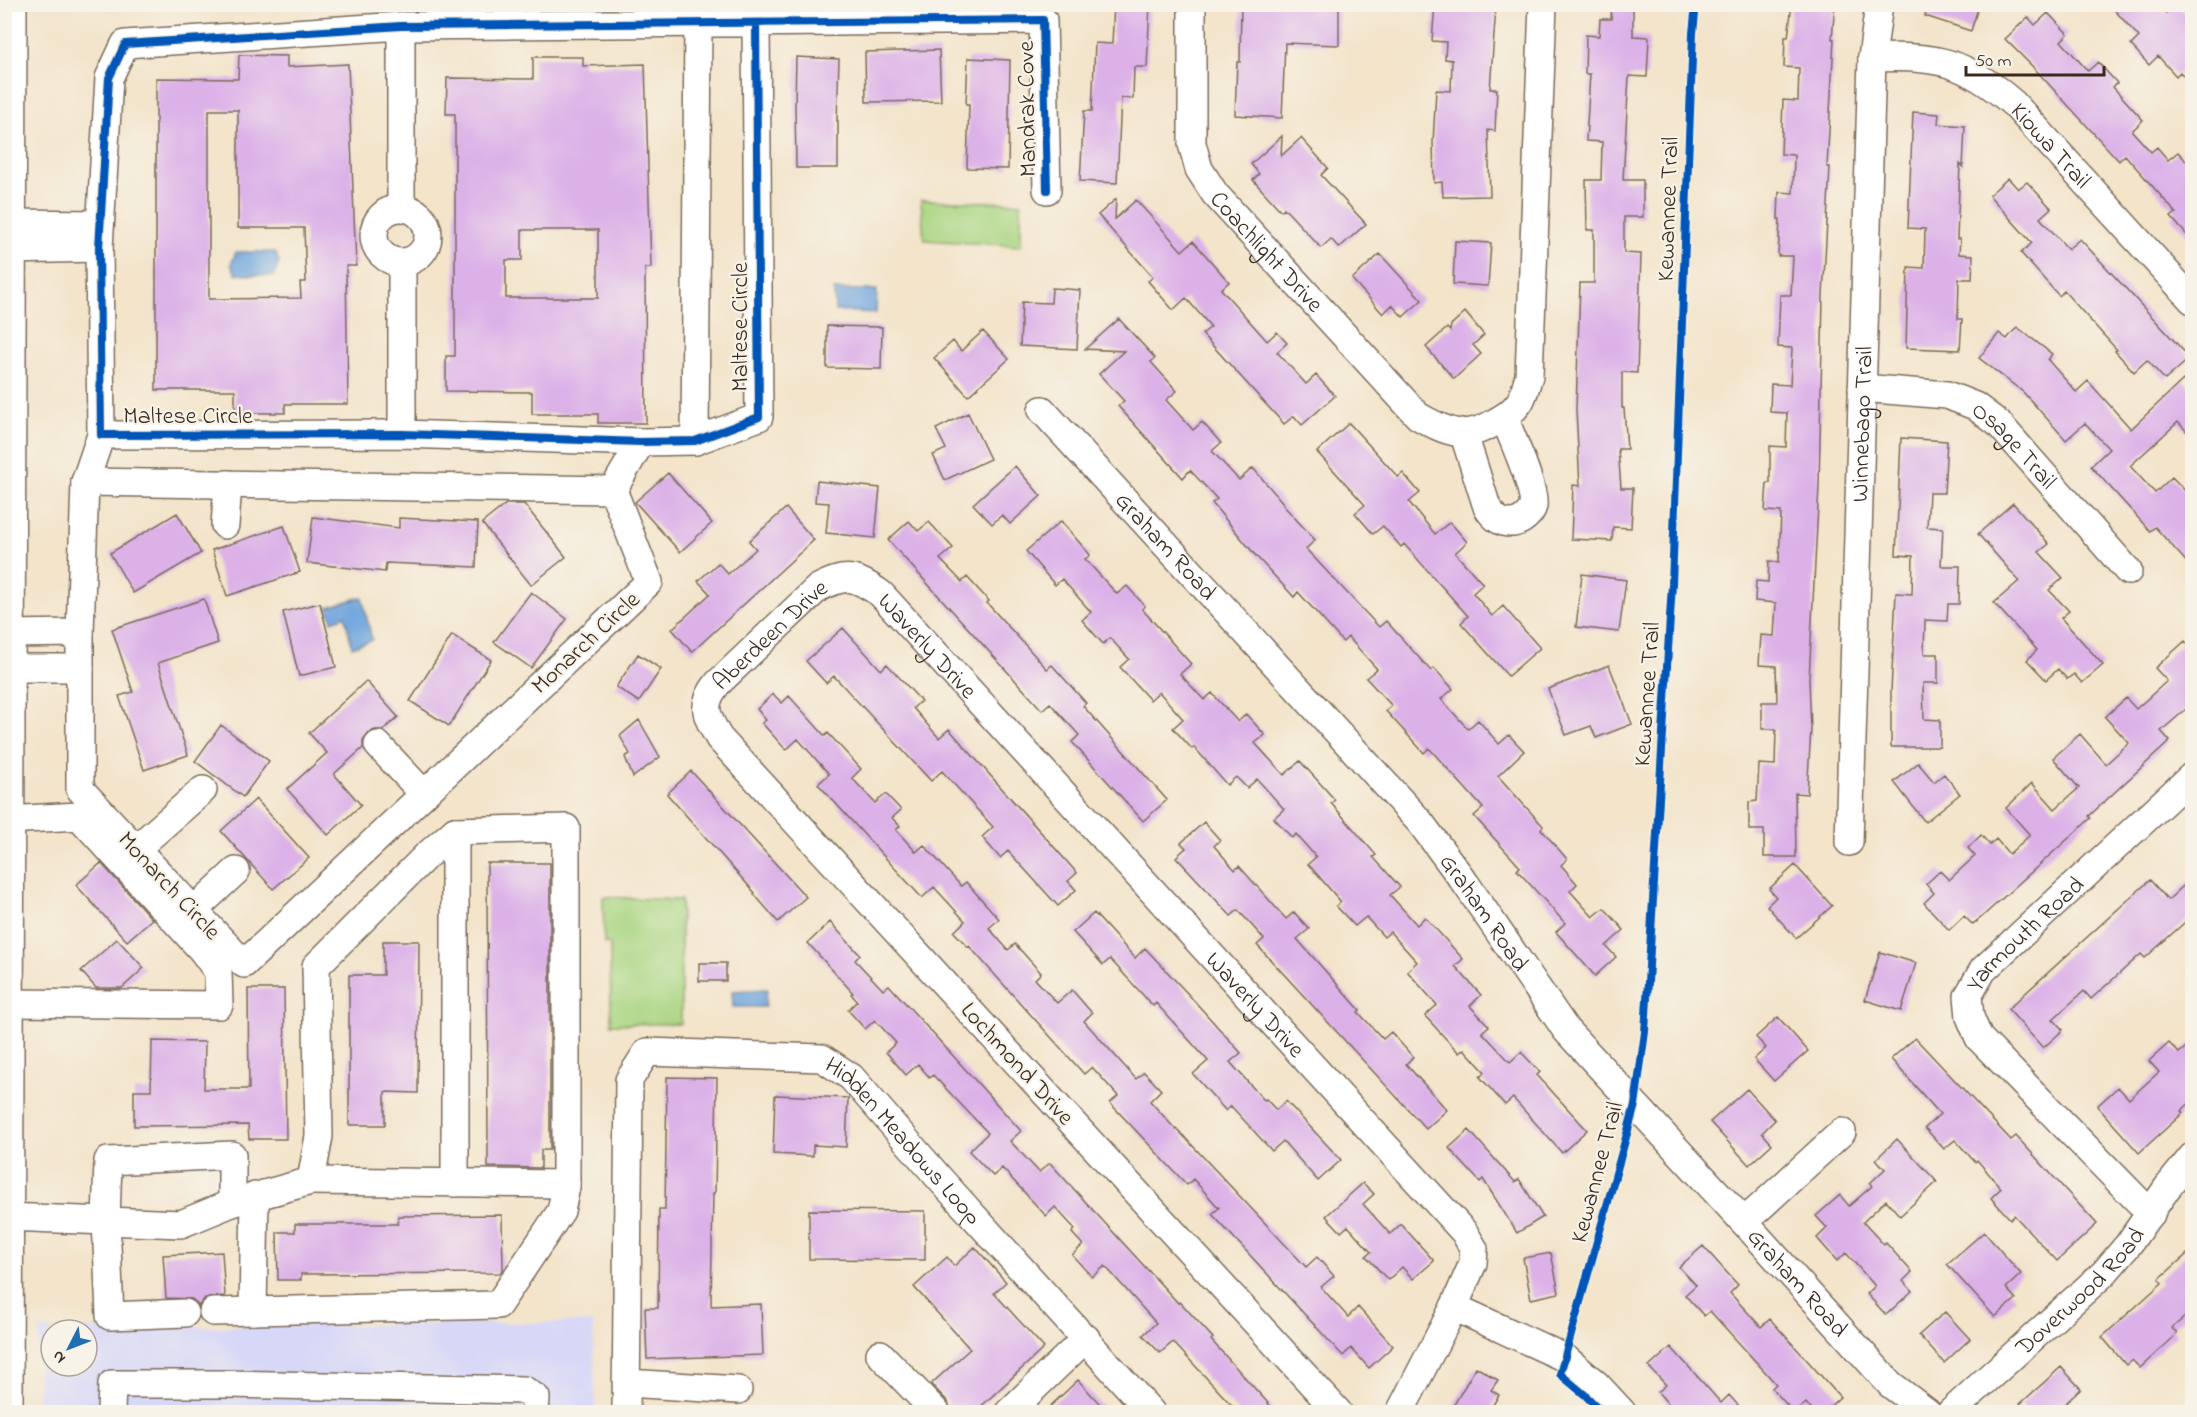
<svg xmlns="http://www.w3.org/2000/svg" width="2197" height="1417" viewBox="0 0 2197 1417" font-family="'Indie Flower',sans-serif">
<rect width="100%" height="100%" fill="#f7f3e8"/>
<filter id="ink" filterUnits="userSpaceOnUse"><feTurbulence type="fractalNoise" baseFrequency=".0167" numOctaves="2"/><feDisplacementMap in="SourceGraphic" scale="12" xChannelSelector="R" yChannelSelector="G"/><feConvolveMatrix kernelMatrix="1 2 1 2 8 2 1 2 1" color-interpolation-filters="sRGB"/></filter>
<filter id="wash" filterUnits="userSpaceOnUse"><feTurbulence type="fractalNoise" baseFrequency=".008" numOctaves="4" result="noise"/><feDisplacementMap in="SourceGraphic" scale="24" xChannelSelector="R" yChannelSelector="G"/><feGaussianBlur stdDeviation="1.35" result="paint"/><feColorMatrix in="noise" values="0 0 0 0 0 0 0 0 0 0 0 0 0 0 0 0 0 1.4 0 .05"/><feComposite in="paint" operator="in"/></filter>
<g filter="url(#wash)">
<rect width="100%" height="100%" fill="#f3e4ca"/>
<path fill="#d7d7f8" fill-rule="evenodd" d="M593 1322 596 1412H37L39 1329ZM51 1330H87V1366H51Z"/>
<path fill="#aad682" stroke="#728050" stroke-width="1.5" d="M921 200 1021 203V246L924 240Z
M603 897 681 900V1024H611L610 944 604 943Z"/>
<path fill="#6fa5dd" stroke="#55687e" stroke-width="1.5" d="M236 252H275L279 262 274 276 236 274 231 264Z
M834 290H877L876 313 835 311Z
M362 597 372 640 352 647 345 616 332 621 328 607Z
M767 989 765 1007H733L732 991Z"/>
<g id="blocks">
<path fill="#dcb1e8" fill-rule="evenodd" d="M1114 4H1150L1147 67H1134L1133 99 1121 98 1117 183 1080 181 1084 111H1092L1095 43 1112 44Z
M1241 4H1324V8H1339V45L1285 43 1282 118 1235 115 1237 62H1240Z
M1435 4 1496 7 1490 89H1497L1495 131 1488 130 1490 196 1443 197 1442 182 1434 183 1433 142 1436 90 1451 91 1452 60 1445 59 1446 42 1432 41Z
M1612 4H1633V36L1649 37 1647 77 1629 76 1623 180H1643V217H1624V253L1641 254 1637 373 1622 372V408H1624L1627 449H1618L1621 488H1633L1631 528 1613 527 1612 541 1571 539 1573 485 1580 486 1576 410 1580 283H1594V230H1587L1586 180H1601L1602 142 1586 141 1590 74H1585L1586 35 1599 36 1600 19H1611Z
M1792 4H1835L1832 39H1834L1827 167H1830L1823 296 1819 486 1809 679 1811 729 1807 794 1795 793 1796 857H1764V830H1749V802L1757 801 1759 764 1775 765 1776 729H1762V702H1777L1776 666 1759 665 1761 635 1774 636 1776 603 1755 601 1756 581 1768 582 1769 561 1779 562 1781 512 1765 511 1767 483H1770V446L1786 447 1787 413 1770 412 1771 384 1790 385 1792 348 1778 347 1780 295H1791L1793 256H1778L1780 219H1778L1779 192 1793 193 1794 155 1781 154 1783 100 1798 101 1799 68 1784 67 1785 37H1788Z
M1928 4H1979L1971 31 1925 16Z
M2109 4H2159L2166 13 2176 4 2193 22V86L2180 72 2176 76 2158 56 2149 65 2131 45 2139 37Z
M2048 13 2068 34 2061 41 2088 71 2098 62 2117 83 2113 87 2143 120 2132 131 2151 152 2157 147 2168 160 2178 152 2193 168V242L2171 217 2176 213 2125 155 2119 161 2033 67 2005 39 2028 17 2035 25Z
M939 50 941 101 866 102 865 52Z
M239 55 287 56V67L348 64 356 266H346L348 404H285V413H235V390H156V78L238 79ZM209 110H238V228H304L306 282H300L301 298 209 299Z
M533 57H583V66L645 64 651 268H645L646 423H598V414H532V392L446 391V356H455V114H446L447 78 533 79ZM522 230H598V298H506V260H522Z
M796 57 839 59 837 121H838V168H796L795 104Z
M968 58 1010 60 1008 169 967 168 969 104H966Z
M1913 112 1939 114 1938 124 1965 126 1963 167 1960 164 1957 239H1960L1959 254 1973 255 1972 279H1959L1958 319H1962L1960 350 1906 348 1908 267 1924 268 1925 229 1908 228Z
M1282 136 1281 156 1301 138 1328 168 1321 175 1366 224 1339 248 1331 239 1321 248 1284 208 1281 211 1253 180 1259 174 1251 164Z
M2008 178 2018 189 2027 182 2051 208 2040 218 2068 249 2080 239 2190 358 2165 380 2147 360 2134 372 2115 351 2117 350 2064 291 2059 296 2021 253 2032 243 1989 195Z
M1116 199 1115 219 1136 200 1182 251 1193 241 1229 282 1221 289 1267 341 1277 332 1287 343 1277 352 1306 384 1316 375 1335 396 1302 425 1294 416 1284 424 1202 334 1211 327 1186 298 1173 310 1148 281 1153 277 1098 215Z
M1455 241 1491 243 1488 286 1453 284Z
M1380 254 1422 300 1403 317 1392 305 1383 314 1352 279Z
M1052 288 1080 290 1077 349 1020 346 1022 302 1051 303Z
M1465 312 1484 335 1473 345 1481 354 1454 379 1426 347 1447 328 1450 331 1451 325Z
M1119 319 1155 358 1151 362 1177 391 1166 400 1193 430 1202 422 1221 443 1212 451 1239 480 1253 468 1284 504 1283 505 1315 540 1306 549 1379 627 1386 621 1431 671 1434 668 1453 689 1441 699 1468 729 1478 720 1499 744 1509 735 1524 751 1498 776 1543 826 1541 829 1567 859 1561 865 1577 884 1570 891 1593 917 1604 908 1624 930 1606 946 1616 957 1595 976 1556 932 1565 923 1517 870 1520 867 1474 816 1483 808 1429 748 1424 753 1386 711 1392 706 1366 678 1377 669 1348 637 1343 642 1298 592 1294 597 1256 556 1212 503 1217 499 1190 470 1183 478 1118 406 1124 401 1099 374 1124 351 1085 349Z
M827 326 882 327 881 369 827 368Z
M2017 327 2052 354 2048 360 2076 392 2088 381 2131 429 2183 380 2193 390V438L2178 422 2130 466 2155 493 2172 477 2193 499V569L2155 527 2150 531 2091 466 2109 449 2085 423 2066 440 2023 392 1979 358 1999 333 2007 339Z
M983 331 1009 359 968 396 934 358 953 341 961 351Z
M968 413 990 459 945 480 933 455 946 449 936 429Z
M1349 423 1398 477 1403 473 1420 493 1409 502 1435 534 1450 522 1467 542 1455 553 1483 584 1473 593 1492 616 1503 606 1540 648 1508 676 1461 623 1468 616 1404 544 1401 547 1383 526 1373 534 1355 513 1365 505 1317 452Z
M1901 438 1947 441 1944 493H1929L1927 527 1943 528 1941 566H1960L1959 604H1948L1947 621 1925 620 1924 654H1938V683H1923L1924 719 1940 720V747H1891V691L1896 593 1912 594 1913 556 1896 555Z
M1015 466 1041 496 1010 524 1002 515 992 524 973 504Z
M668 473 712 523 680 552 635 502Z
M817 481 880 488 875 538 826 533 829 503 815 502Z
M2013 503 2049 544 2039 552 2063 578 2049 590 2069 611 2061 618 2103 665 2082 683 2074 674 2067 679 2058 669 2046 680 2027 660 2037 650 1994 603 2019 581 1978 534Z
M506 504H524L566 557 531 585 482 523Z
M786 508 814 540 692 652 672 629 710 594 698 581 718 563 728 574 756 549 749 541Z
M177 513 201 553 133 593 110 553Z
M313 517 399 528V518L478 522 476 567 386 563 385 572 307 563Z
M909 521 918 531 929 522 953 548 940 559 962 582 967 577 989 601 987 603 1047 669 1052 665 1086 703 1083 706 1167 800 1143 821 1072 742 1079 735 1050 703 1042 710 888 540Z
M1061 521 1090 555 1085 559 1117 594 1127 586 1145 606 1142 609 1191 664 1180 674 1204 700 1212 693 1238 722 1246 714 1265 735 1255 743 1284 775 1300 761 1335 800 1331 803 1376 855 1373 857 1400 887 1390 895 1417 925 1425 917 1463 959 1455 966 1481 995 1470 1006 1489 1026 1482 1032 1510 1062 1521 1052 1540 1072 1537 1075 1587 1130 1562 1153 1513 1098 1505 1105 1480 1077 1485 1072 1464 1049 1459 1053 1425 1016 1437 1005 1407 971 1417 962 1390 932 1384 937 1366 917 1355 926 1336 906 1341 902 1308 864 1316 857 1296 834 1292 838 1274 818 1284 809 1257 779 1247 788 1236 777 1227 785 1194 747 1192 749 1173 728 1183 719 1159 692 1150 700 1120 667 1129 659 1110 638 1103 644 1082 620 1091 612 1062 579 1055 585 1026 551Z
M284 526 300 572 227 596 212 550Z
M1582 574 1626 580 1619 632 1576 627Z
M531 592 567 619 531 668 494 642Z
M204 599 218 643 158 663 188 755 144 770 119 696 133 692 112 629Z
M320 603 336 667 299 676 283 612Z
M843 628 881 670 887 664 921 701 913 708 939 738 949 729 1077 873 1068 881 1076 890 1058 906 1008 851 1000 858 982 837 993 827 942 771 931 781 834 676 826 683 806 661Z
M452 635 491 660 449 726 410 701Z
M2185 641 2193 650V703L2161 731 2170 741 2089 816 2091 818 1973 925 1964 916 1949 930 1924 903 1934 893 1926 884 1940 871 1949 880 1975 856 1968 848 1981 835 1990 845 1996 839 2009 854 2030 835 2006 808 2032 783 2055 809 2079 788 2053 758 2080 734 2106 764 2129 743 2105 717 2126 698 2136 709 2167 681 2155 668Z
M638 654 661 669 639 702 616 687Z
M1609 665 1632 724 1596 738 1591 726 1566 735 1548 689Z
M366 681 398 717 383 730H375L368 733 363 740V748L334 774 361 805 328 835 287 789 327 753 309 733Z
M773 694 782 703 789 696 825 736 828 733 861 769 852 778 875 803 886 794 901 810 892 818 900 826 896 830 916 852 924 845 961 886 966 882 999 919 989 928 1008 950 1015 944 1041 973 1035 979 1057 1003 1072 990 1092 1013 1084 1021 1136 1079 1144 1072 1161 1090 1150 1101 1176 1130 1177 1129 1306 1267 1317 1257 1334 1276 1321 1287 1348 1317 1358 1307 1393 1346 1369 1368 1351 1348 1343 1356 1212 1214 1219 1208 1193 1179 1187 1185 1110 1103 1118 1096 1092 1067 1084 1074 969 946 968 947 954 932 965 921 934 887 922 898 818 784 829 774 798 739 786 750 762 723 766 720 757 709Z
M639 720 660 757 633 777 625 757 630 754 620 736Z
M221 725 269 761 243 797 195 761Z
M1918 763 1934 782 1944 774 1960 794 1925 822 1894 782Z
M691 771 806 897 778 922 754 894 755 893 667 794Z
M256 799 309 858 273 889 221 831Z
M1204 822 1220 840 1214 846 1235 870 1239 866 1286 919 1294 912 1309 929 1297 939 1360 1010 1358 1012 1383 1039 1391 1032 1413 1057 1406 1064 1447 1110 1426 1129 1257 945 1264 939 1238 910 1231 916 1176 857 1186 848 1181 843Z
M101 863 152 919 127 941 76 885Z
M487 863H550V1150H541V1168L488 1167Z
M1795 865 1832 906 1796 938 1767 906 1776 897 1769 889Z
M2193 877V915L2145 958 2141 954 2091 999 2084 991 2053 1019 2063 1030 2043 1048 2008 1009 2150 880 2168 900Z
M1094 913 1135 958 1145 948 1188 994 1241 1053 1230 1062 1264 1100 1266 1099 1276 1110 1286 1101 1341 1160 1318 1181 1283 1141 1272 1151 1231 1106 1226 1111 1193 1074 1208 1061 1156 1003 1153 1006 1110 959 1103 965 1073 932Z
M830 922 860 955 855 960 883 990 889 985 1021 1131 1010 1141 1039 1172 1050 1163 1178 1303 1180 1302 1213 1338 1211 1340 1277 1413H1239L1173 1342 1160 1353 1143 1335 1156 1323 1105 1266 1092 1277 1072 1255 1083 1245 1072 1233 1075 1229 1055 1207 1046 1216 1002 1168 993 1176 969 1151 988 1133 933 1075 930 1078 918 1064 906 1075 886 1052 896 1043 875 1020 865 1029 848 1010 857 1001 851 994 853 993 808 943Z
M117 939 144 968 122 988H96L81 971Z
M383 941H419L418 1093 385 1092V1125H349V975H383Z
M1880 952 1916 963 1901 1011 1865 1000Z
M699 963H726V981H699Z
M248 989H284L286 1139H249L248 1125 134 1126V1090H151L152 1041 205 1042 204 1089H249Z
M1778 1017 1808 1051 1774 1081 1754 1059 1766 1048 1756 1037Z
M1915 1038 2011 1140 2016 1136 2097 1224 2057 1261 2014 1215 2010 1219 1991 1198 2001 1188 1977 1160 1975 1162 1955 1140 1944 1149 1925 1128 1940 1114 1891 1059Z
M2193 1041V1100L2181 1111 2183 1113 2139 1153 2097 1106 2118 1087 2129 1099 2159 1072 2149 1061 2169 1043 2179 1053Z
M667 1077 717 1078 715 1193H713L711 1306 761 1304 763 1355 647 1359 645 1308H658L659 1209H665Z
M1747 1089 1775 1120 1762 1133 1772 1144 1749 1165 1710 1122Z
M775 1095 848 1098 846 1147 813 1145V1156L773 1154Z
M1469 1130 1515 1182 1519 1179 1543 1217 1517 1233 1483 1179 1480 1182 1449 1148Z
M1897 1139 1937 1182 1900 1216 1886 1200 1863 1222 1884 1245 1886 1243 1912 1272 1903 1281 1912 1291 1886 1315 1867 1294 1875 1286 1846 1253 1837 1261 1817 1238 1827 1228 1816 1216 1840 1195 1849 1206 1872 1186 1870 1183 1885 1169 1876 1159Z
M1363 1183 1374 1194 1363 1204 1390 1234 1401 1224 1434 1261 1413 1279 1402 1267 1388 1280 1366 1256 1371 1252 1348 1226 1341 1232 1326 1216Z
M809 1210 925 1211V1260L809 1259Z
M502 1215 503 1269 500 1273 301 1274V1280H278L277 1232H295V1224H398V1216Z
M1984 1232 2021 1274 2006 1288 2016 1299 1995 1317 1947 1264Z
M1703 1246 1738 1285 1730 1293 1761 1327 1770 1319 1840 1397 1823 1413H1814L1806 1403 1794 1413 1772 1388 1776 1384 1710 1311 1704 1316 1685 1295 1696 1285 1679 1267Z
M975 1247 1006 1282 994 1293 1044 1348 974 1413H951L948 1402 931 1384 970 1349 914 1287 947 1257 954 1266Z
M2193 1249V1310L2172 1328 2177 1334 2140 1368 2132 1360 2126 1365 2102 1337 2162 1283 2159 1279Z
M222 1252 225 1296 205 1298 199 1306 192 1299 166 1298 163 1255Z
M1551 1253 1559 1293 1531 1299 1523 1258Z
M1945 1312 1970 1339 1944 1363 1919 1335Z
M1671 1347 1721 1403 1729 1395 1745 1413H1676L1658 1392 1666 1385 1649 1367Z
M1476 1367 1498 1380 1491 1390 1499 1395 1488 1413H1460L1452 1408Z
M2061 1367 2081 1389 2055 1413H2028L2020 1404Z
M1078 1380 1108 1413H1043Z"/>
</g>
</g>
<g filter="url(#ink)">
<use href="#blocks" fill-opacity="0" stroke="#7b6b5a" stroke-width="1.5"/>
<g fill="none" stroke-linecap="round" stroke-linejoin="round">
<g stroke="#7b6b5a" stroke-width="30">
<g id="minor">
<path id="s1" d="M1192 4V144L1199 169 1215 194 1418 416C1448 433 1466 441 1497 421 1505 417 1514 410 1519 403 1524 396 1526 384 1529 376L1543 4"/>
<path d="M756 24 759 417 695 441 641 442 402 434 101 435 99 248 109 78 125 44 401 26 1043 20 1047 190"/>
<path d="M401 26V207"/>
<path id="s2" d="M1872 58C1936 55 1965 61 2014 104L2192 300"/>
<circle cx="401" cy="235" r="27"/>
<path d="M8 223 100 224"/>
<path d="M8 250 99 248"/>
<path d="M402 262V434"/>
<path id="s3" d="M1862 388 1947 395 1975 406 1999 424 2128 571"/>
<path id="s4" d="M1042 410 1420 822 1466 884 1566 1030 1744 1222 1890 1384 1927 1412"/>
<path d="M1464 435 1487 507C1493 517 1500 524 1513 523 1521 522 1531 514 1533 506 1536 489 1511 436 1504 417"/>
<path d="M695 441 698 22"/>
<path d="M85 482 613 490 649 582 244 964 80 789V633Z"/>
<path d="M85 482 101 435"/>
<path d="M613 490 641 442"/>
<path d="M225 525 228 484"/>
<path d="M7 634 80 633"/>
<path d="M7 668H80"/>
<path d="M378 745 424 794"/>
<path id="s5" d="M1849 842 1872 58 1879 4"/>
<path d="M136 849 203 790"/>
<path d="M194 910 236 871"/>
<path d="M6 1003 219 1005 218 972 202 950 79 816 7 820"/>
<path d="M311 1181 566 1184"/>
<path d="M455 1183V831"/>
<path id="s6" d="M2151 1214 1979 1038 1970 1017 1968 996 1983 970 2192 776"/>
<path d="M7 1217 181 1224 232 1203 311 1181 319 1136 316 966 426 856 455 831 566 828V1187L561 1211 498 1305 253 1311 255 1196"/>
<path d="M1744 1222 1842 1132"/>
<path d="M1454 1307 1565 1358 1596 1384 1622 1412"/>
<path d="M213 1312 253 1311"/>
<path d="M185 1313 110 1316 106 1220 108 1161 232 1155V1203"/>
<path d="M880 1354 936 1412"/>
<path d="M627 1383 738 1390"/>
<path d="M111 1412 112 1384H227L524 1390 536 1398 535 1412"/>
<path id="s7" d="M626 1412 629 1080 647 1052 822 1058 851 1077 940 1179 1151 1412"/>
<path d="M1009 1412 1086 1338"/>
<path id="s8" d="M1338 1412 719 738C706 715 700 705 718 683L818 588C847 573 855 576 881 594L1464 1232 1474 1249 1473 1263 1454 1307 1400 1412"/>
<path id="s9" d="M1951 1412 2104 1273 2128 1245 2167 1188 2192 1157"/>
</g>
</g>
<g stroke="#7b6b5a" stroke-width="36">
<path id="major" d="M6 1412 10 4"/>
</g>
<use href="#minor" stroke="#fff" stroke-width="27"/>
<use href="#major" stroke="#fff" stroke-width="33"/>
<g stroke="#f7f3e8" stroke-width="11">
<path id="cycleway" d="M756 24 759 417 695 441 641 442 402 434 101 435 99 248 109 78 125 44 401 26 1043 20 1047 190
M1602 1412 1585 1395 1560 1374 1635 1105 1645 1032 1672 584 1693 33 1696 4"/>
</g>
<use href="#cycleway" stroke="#0057b8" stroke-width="8"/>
</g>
</g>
<g text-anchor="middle" stroke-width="4.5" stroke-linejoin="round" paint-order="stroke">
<g font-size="24" fill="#3b2a1e" stroke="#f7f3e8">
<text transform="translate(1026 109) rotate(-91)" y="8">Mandrak Cove</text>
<text dy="8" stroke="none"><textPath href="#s2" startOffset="210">Kiowa Trail</textPath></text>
<text transform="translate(1667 209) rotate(-88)" y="8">Kewannee Trail</text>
<text dy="8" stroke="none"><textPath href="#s1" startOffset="273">Coachlight Drive</textPath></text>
<text transform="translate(739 327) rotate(-90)" y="8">Maltese Circle</text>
<text x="188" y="423">Maltese Circle</text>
<text dy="8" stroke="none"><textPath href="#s5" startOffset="418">Winnebago Trail</textPath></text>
<text dy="8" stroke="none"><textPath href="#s3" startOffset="171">Osage Trail</textPath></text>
<text dy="8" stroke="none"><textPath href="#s4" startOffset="184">Graham Road</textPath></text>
<text dy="8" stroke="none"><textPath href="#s8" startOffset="1047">Aberdeen Drive</textPath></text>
<text transform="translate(585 642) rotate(-43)" y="8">Monarch Circle</text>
<text dy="8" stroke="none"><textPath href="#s8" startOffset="1252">Waverly Drive</textPath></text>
<text transform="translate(1646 694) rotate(-86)" y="8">Kewannee Trail</text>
<text transform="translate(170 885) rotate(47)" y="8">Monarch Circle</text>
<text dy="8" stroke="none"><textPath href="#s4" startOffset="670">Graham Road</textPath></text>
<text dy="8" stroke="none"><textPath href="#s6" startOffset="375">Yarmouth Road</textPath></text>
<text dy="8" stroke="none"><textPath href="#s8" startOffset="1738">Waverly Drive</textPath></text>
<text transform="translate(1018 1063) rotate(48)" y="8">Lochmond Drive</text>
<text dy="8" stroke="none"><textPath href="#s7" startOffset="657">Hidden Meadows Loop</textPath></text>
<text transform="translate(1596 1172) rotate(-75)" y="8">Kewannee Trail</text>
<text dy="8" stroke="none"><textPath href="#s4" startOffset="1156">Graham Road</textPath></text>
<text dy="8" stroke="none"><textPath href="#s9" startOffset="177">Doverwood Road</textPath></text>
</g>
</g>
<rect width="2197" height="1417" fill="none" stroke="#f7f3e8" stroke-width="24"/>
<g transform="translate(69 1348) rotate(228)"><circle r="28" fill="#f7f3e8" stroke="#aca397" stroke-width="1.5"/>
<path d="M0-4.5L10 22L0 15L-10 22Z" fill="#1f6fb2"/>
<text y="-9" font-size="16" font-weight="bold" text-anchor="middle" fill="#3b2a1e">N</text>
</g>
<path d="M1966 66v9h138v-9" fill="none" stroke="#3b2a1e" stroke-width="3"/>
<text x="1975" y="66" font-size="18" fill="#3b2a1e" stroke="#f7f3e8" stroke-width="4.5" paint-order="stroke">50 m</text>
</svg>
